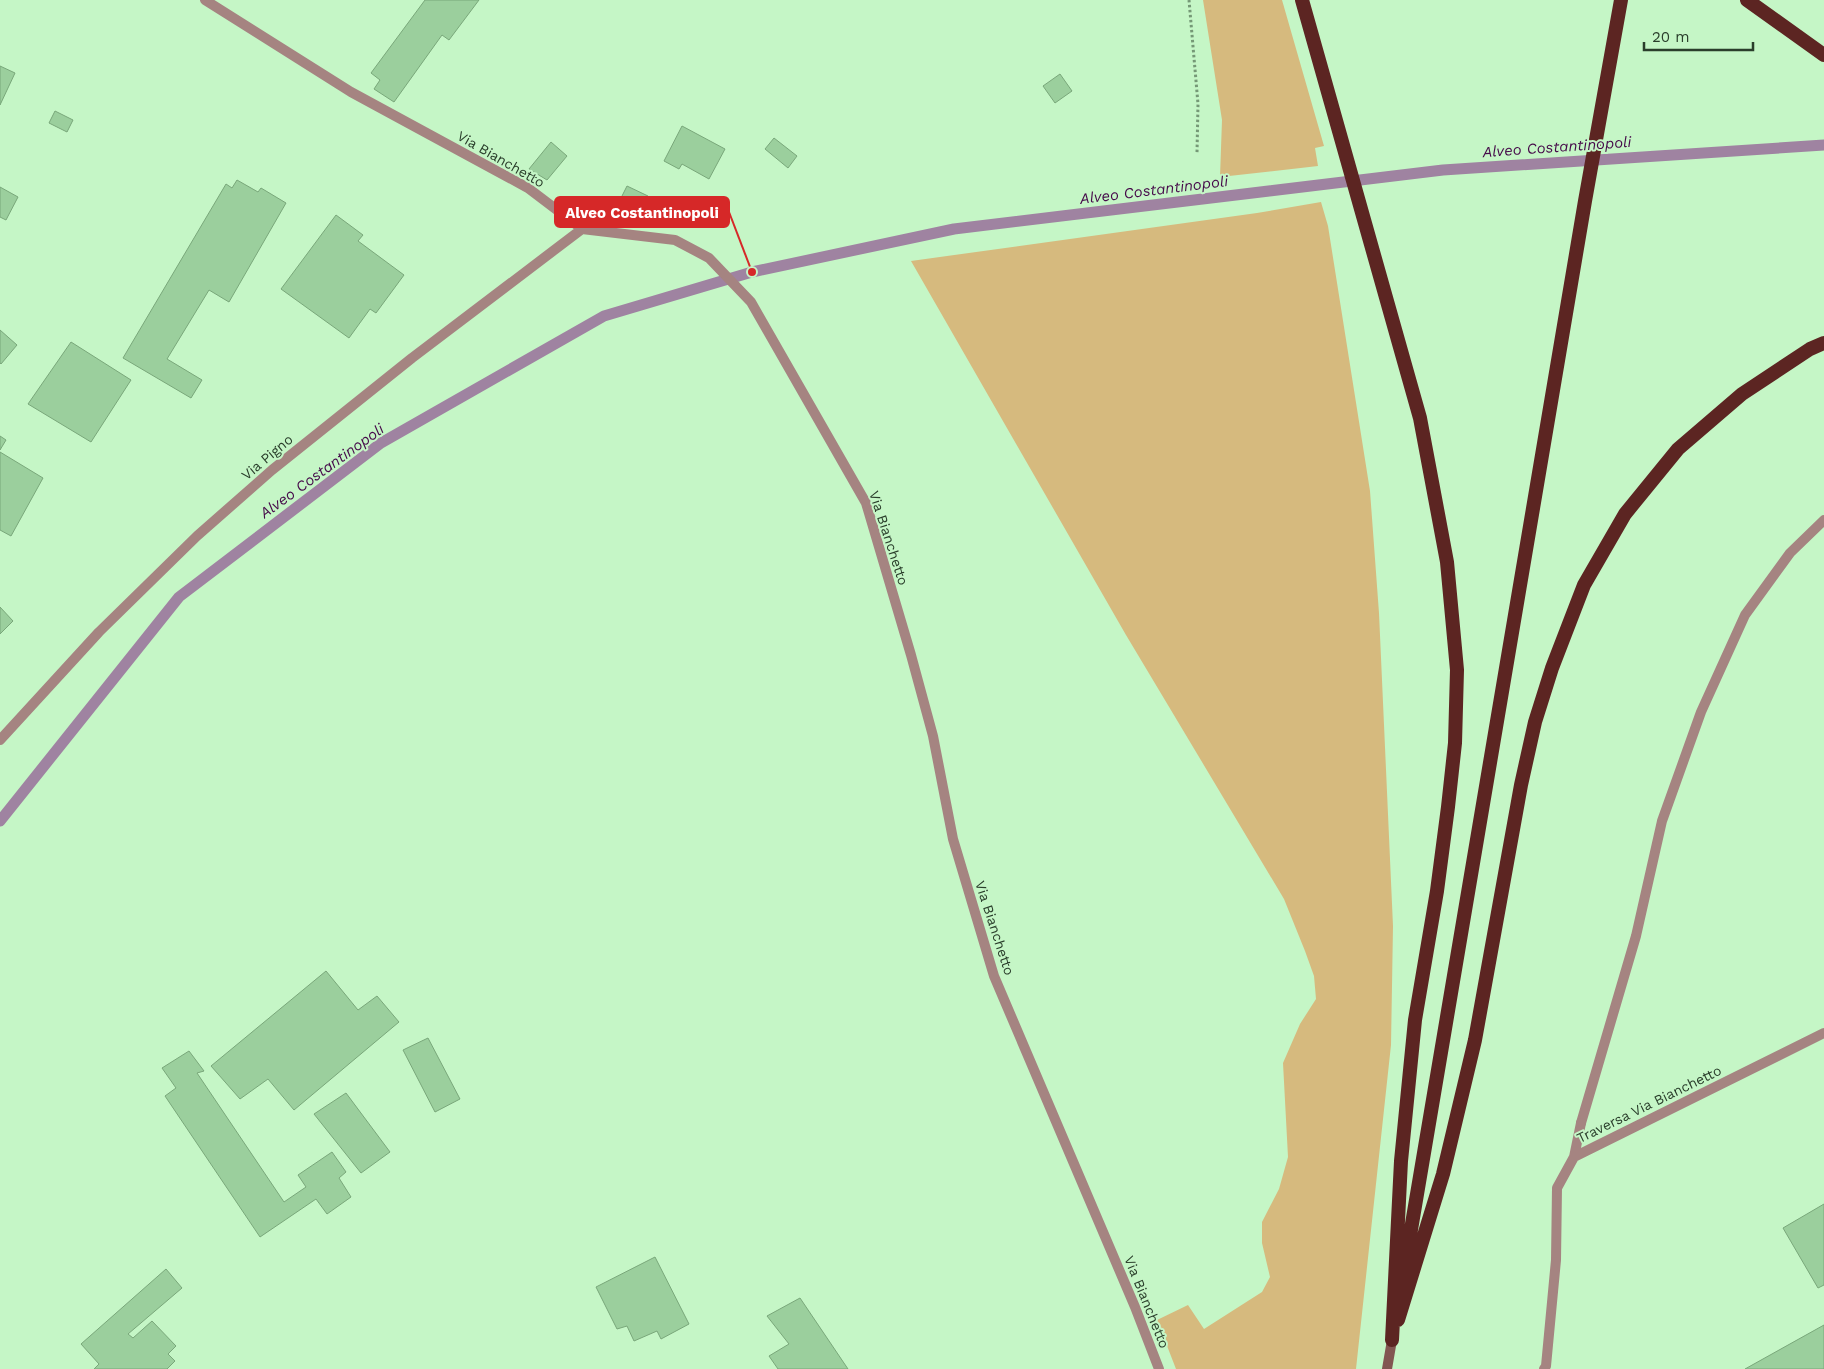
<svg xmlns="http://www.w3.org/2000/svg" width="1824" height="1369" viewBox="0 0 1824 1369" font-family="'Work Sans',sans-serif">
<rect width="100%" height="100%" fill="#c5f6c6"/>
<path fill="#d6ba7e" d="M1203 0H1282L1324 146 1315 148 1318 166 1220 177 1222 120Z
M1321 202 1328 226 1370 491 1379 613 1393 926 1391 1045 1356 1369H1176L1157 1320 1188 1305 1204 1329 1262 1292 1270 1277 1262 1243V1222L1279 1189 1288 1157 1283 1063 1300 1024 1316 999 1314 976 1305 951 1284 899 1126 635 911 261 1257 213Z"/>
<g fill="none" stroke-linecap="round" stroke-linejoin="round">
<path stroke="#9f83a1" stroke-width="11" d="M0 821 179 597 381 443 604 316 752 272 954 229 1443 170 1824 145"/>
</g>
<path fill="#9bcf9d" stroke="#79a77a" d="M425 0H479L449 40 442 35 394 102 374 89 380 80 371 73Z
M0 66 15 73 0 105Z
M1060 74 1072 91 1055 103 1043 86Z
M55 111 73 120 67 132 49 123Z
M682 126 725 149 709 179 682 164 679 169 664 161Z
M774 138 797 156 788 168 765 149Z
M551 142 567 156 547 180 529 169Z
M237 180 258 192 261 188 286 203 229 302 209 290 167 359 202 380 191 398 123 358 226 184 232 188Z
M627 186 648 196 640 211 620 200Z
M0 187 18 197 6 220 0 217Z
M336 215 363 235 358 241 404 275 376 313 370 309 349 338 281 289Z
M0 330 17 345 1 364 0 363Z
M71 342 131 380 91 442 28 404Z
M0 436 6 440 0 450Z
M0 452 43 478 11 536 0 530Z
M0 607 13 621 0 634Z
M326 971 358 1010 377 996 399 1022 294 1110 268 1079 240 1099 211 1066Z
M428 1038 460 1099 435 1112 403 1050Z
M189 1051 204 1071 197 1073 284 1202 306 1187 298 1175 332 1152 346 1172 339 1178 351 1197 327 1214 316 1199 260 1237 165 1096 176 1088 162 1068Z
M346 1093 390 1152 361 1173 314 1114Z
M1824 1204V1285L1818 1288 1783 1228Z
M655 1257 689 1324 661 1339 657 1331 634 1341 627 1326 617 1329 596 1287Z
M166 1269 182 1288 128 1334 133 1338 152 1321 176 1346 168 1354 175 1361 167 1369H94L99 1364 81 1344Z
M800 1298 848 1369H778L769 1356 789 1344 767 1316Z
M1824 1325V1369H1745Z"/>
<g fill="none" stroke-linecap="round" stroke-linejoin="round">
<path stroke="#759876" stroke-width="3" stroke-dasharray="2.5 2.5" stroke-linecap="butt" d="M1189 0 1198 104 1197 153"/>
<path stroke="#a58481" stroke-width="10" d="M1581 1123 1636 936 1662 821 1701 712 1745 615 1790 553 1824 520"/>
<path stroke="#a58481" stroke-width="10" d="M205 0 351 92 528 188 582 229 675 240 709 258 751 302 866 503 911 655 933 736 953 839 994 976 1135 1307 1159 1369
M0 740 99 632 197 536 272 470 412 358 582 229
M1574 1157 1581 1123
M1544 1369 1546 1366 1556 1260 1557 1188 1574 1157 1824 1033"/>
<path stroke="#825651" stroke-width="10" d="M1387 1369 1392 1340"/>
<path stroke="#5c2522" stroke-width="14" d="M1302 0 1420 418 1447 562 1457 670 1455 743 1448 807 1437 891 1415 1020 1401 1161 1392 1340
M1747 0 1824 55
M1403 1277 1585 201 1621 0
M1398 1320 1443 1174 1475 1040 1521 785 1535 722 1552 668 1584 585 1625 514 1678 449 1742 394 1810 349 1824 343"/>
</g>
<g text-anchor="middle" stroke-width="4" stroke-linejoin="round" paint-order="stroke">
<g font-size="14" fill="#2a3e2b" stroke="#c5f6c6">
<text transform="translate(501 159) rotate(30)" y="5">Via Bianchetto</text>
<text transform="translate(267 457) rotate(-40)" y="5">Via Pigno</text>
<text transform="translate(889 538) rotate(72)" y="5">Via Bianchetto</text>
<text transform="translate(995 928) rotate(72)" y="5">Via Bianchetto</text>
<text transform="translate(1649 1104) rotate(-26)" y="5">Traversa Via Bianchetto</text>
<text transform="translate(1147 1302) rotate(68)" y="5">Via Bianchetto</text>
</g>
<g font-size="15" font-style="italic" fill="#450949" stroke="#c5f6c6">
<text transform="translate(1557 147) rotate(-4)" y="5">Alveo Costantinopoli</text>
<text transform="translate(1154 190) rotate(-7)" y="5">Alveo Costantinopoli</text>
<text transform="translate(322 471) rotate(-36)" y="5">Alveo Costantinopoli</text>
</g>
</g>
<path fill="none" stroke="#d62828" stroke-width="2" d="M752 272L729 212"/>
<circle fill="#d62828" stroke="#c5f6c6" stroke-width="2" cx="752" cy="272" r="5"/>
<rect fill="#d62828" stroke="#d62828" stroke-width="2" x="555" y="197" width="174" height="30" rx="5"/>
<g font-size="15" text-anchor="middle" font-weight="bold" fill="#fff">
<text x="642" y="218">Alveo Costantinopoli</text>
</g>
<path d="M1644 42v8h109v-8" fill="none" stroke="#2a3e2b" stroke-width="2.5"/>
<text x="1652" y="42" font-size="15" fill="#2a3e2b" stroke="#c5f6c6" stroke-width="4" paint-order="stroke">20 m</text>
</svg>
